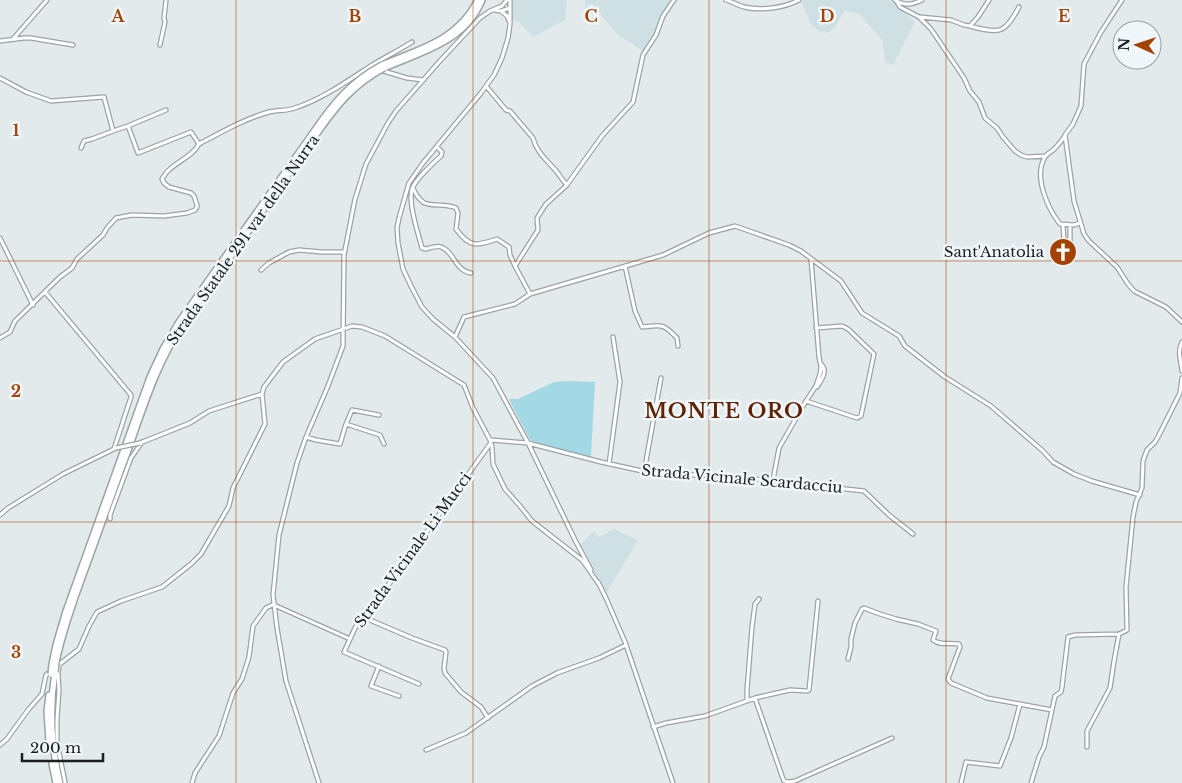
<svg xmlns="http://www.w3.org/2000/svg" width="1182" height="783" viewBox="0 0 1182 783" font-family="'Libre Baskerville',serif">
<rect width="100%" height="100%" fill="#e2eaec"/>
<path fill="#cfe0e4" d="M511 0H567L565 20 533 37 519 22 512 21Z
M585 0H673L664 13 656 34 644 52 618 35 593 5 590 4 585 9Z
M805 0H892L915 22 893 65 885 61 882 40 859 14 845 11 835 27 828 33 819 31 811 24 805 11 802 2Z
M614 529 638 540 606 594 580 545 594 531 599 537Z"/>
<path fill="#a2d9e5" d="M569 381 595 382 591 457 539 444 530 440 509 399H518L554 382Z"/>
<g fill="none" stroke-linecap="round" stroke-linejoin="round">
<g stroke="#9ba3a5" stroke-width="5.5">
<path id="minor" d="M510 0V24L508 38 502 58 494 75 481 93 423 163 409 183 399 218 397 228 398 243 403 269 411 286 422 307 433 319 455 337 493 378 528 443 576 542 591 570
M726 0C732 2 738 5 744 7 761 11 784 8 799 0
M895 0C904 6 912 5 922 0
M1122 0 1101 32 1084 64 1081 106 1073 124 1065 135 1074 201 1084 234 1089 241 1117 267 1128 284 1134 291 1166 307 1182 322
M897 2 900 7 919 17 931 29 964 78 970 91 979 102 985 118 997 128 1003 137 1015 151 1021 155 1027 157 1046 156
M494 10 501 11 510 8
M501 11 507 16 509 21
M920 17 951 20 964 25 970 26 978 17 989 0
M970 26C977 28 995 33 1002 29 1010 25 1015 14 1019 7
M13 39 47 0
M0 41 24 38H31L73 45
M160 45 165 22 164 18 166 0
M380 70 407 78 423 80
M0 78 26 92 51 101 104 97 113 131 128 126 138 153 191 132 199 144
M486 86 506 110 510 111 533 138C536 152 548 161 557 172 560 176 563 181 567 185
M128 126 166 110
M1065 136C1061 141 1057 147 1052 151 1049 153 1045 155 1044 159 1034 178 1048 209 1060 224L1074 225 1080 223
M437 147 442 152 441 156C434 162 415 180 412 189 408 203 418 233 422 248L426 249C430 248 437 245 441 247 454 251 455 271 471 273
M81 148 84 141 92 139 113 131
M413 188C415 193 419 199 423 202 428 207 446 203 456 208L458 213 456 229C470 248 476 246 497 239L509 247 510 255 515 266
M1063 225 1064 242 1070 241V225
M0 238 33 305
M625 266 635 311 642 327C662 325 663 323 677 338L678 346
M261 270 269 263 289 252 299 250 322 252H344
M45 292 131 395V397L114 449
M530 294 515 266 538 230 537 218 546 204 566 186 602 136 633 102 643 55 656 35 663 16 674 0
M455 337 464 317 515 304 530 294 663 255 709 233 735 226 789 245 801 251 841 281 862 313 899 336 905 346 945 377 991 406 1043 451 1053 462 1074 474 1092 481 1140 495
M0 338 10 332 15 321 60 277 72 268 77 259 103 235 107 228 116 218 132 215 164 216 187 213 195 210 197 207V205L194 196 191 193 169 187 164 183 162 179C164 176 166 172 169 170 178 161 193 156 199 144 222 132 244 119 269 112 278 110 287 111 295 108 322 99 346 82 369 67 383 58 398 51 412 42
M1182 342C1177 352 1181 360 1182 371
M817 387C822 379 828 371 821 364
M806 401 857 418 861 416 874 354 848 329 842 326 816 328
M346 424 380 435 384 444
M306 437 316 440 340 444 346 424 352 410 379 415
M490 440 528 443 601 462 656 474 727 476 864 491 889 515 913 534
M140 443 190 423 209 411 262 394
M609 464 620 382 613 337
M644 472 661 378
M773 480 779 448 806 401 816 386 820 374 821 367 819 357 811 259
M0 515 8 508 63 474 116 448
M110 519V515L131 458 142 442
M598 582 606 598 625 642 673 783
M274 605 350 639
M363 617 412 638 445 650 446 652 444 668 445 673 461 692 481 707 488 718
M848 659 851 647V639L855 623 862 609 864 608 880 614 896 619 918 624 936 631 933 640C941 646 949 642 959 644L960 647 948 679 951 683 987 698 1052 710
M59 665 58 674 59 690 57 719V743L65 782
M379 666 371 686 399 696
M56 667 79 649 89 626 97 612 121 601 162 587 191 564 201 554 229 506 233 488 265 424 262 394 264 387 283 362 315 339 352 326 362 327 385 336 464 385 473 408 490 440 492 447 493 464 505 489 520 506 532 521 582 560 598 583
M419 684 344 652 355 628 392 580 490 444
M755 698 790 690 807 691 809 690 818 601
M747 701V690L752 627 755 604 759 599
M653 727 666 723 705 716 755 698 782 776 784 781 789 782 795 781 892 738
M0 745 7 739 28 710 42 694 46 675 51 671
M1087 747V731L1110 688 1114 661 1119 634
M426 750 466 733 532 686 557 673 599 658 626 645
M192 783 195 773 219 736 233 693 242 679 249 657 253 626 266 608 274 604
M319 783 286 681 277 628 273 595 279 535 297 463 306 437 328 386 343 346 344 255 355 199 366 164 388 123 396 111 439 62 480 18 490 11 502 6 507 0
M961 783 966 762 1000 766 1011 738 1020 704
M1031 783 1039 757 1044 747 1055 696 1061 692 1062 687 1068 637 1075 635 1119 634 1127 630 1126 587 1133 517 1136 502 1142 488 1143 461 1147 450 1155 442 1159 435 1180 393 1182 378"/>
</g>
<g stroke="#9ba3a5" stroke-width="8">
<path id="highway" d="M382 65C421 48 457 41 478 0
M384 68C421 52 465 42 482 0
M56 662C63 629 75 596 87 564 99 531 111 497 123 464 141 416 154 367 183 324L318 132
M52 664 56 645 66 611 150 377 163 349 179 322 315 130
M55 672C49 709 51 746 60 783
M49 695 47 711 49 741
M52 764 56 783"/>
</g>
<use href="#minor" stroke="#fff" stroke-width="3"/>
<use href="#highway" stroke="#fff" stroke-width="5"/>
<g stroke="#9ba3a5" stroke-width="5.5" stroke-linecap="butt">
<path id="minor-bridge" d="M116 448 140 443"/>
</g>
<g stroke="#9ba3a5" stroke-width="8" stroke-linecap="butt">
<path id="highway-bridge" d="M315 130C334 102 352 81 382 65
M318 132C337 105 354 84 384 68
M55 672 56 662
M51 674 52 664"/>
</g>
<use href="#minor-bridge" stroke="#fff" stroke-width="3"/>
<use href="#highway-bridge" stroke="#fff" stroke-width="5"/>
</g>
<path fill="none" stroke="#a44203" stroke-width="1" stroke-opacity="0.55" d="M236 0V783M473 0V783M709 0V783M946 0V783M0 261H1182M0 522H1182"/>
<defs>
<g id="church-disc" transform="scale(1.4375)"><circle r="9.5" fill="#a44203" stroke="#eff7fa"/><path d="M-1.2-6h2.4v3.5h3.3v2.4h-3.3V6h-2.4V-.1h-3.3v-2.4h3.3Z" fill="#fff"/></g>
</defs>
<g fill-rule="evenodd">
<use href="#church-disc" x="1063" y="252"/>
</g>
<g text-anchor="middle" stroke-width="5" stroke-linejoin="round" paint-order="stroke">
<g font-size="15" fill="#1c1f20" stroke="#eff7fa">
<text transform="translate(243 240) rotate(-55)" y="5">Strada Statale 291 var della Nurra</text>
<text transform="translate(742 479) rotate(5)" y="5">Strada Vicinale Scardacciu</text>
<text transform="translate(413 550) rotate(-54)" y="5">Strada Vicinale Li Mucci</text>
</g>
<g font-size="15" fill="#1c1f20" stroke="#eff7fa" text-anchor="end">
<text x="1044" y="257">Sant'Anatolia</text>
</g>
<g font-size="20" font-weight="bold" letter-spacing="1" fill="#602200" stroke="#eff7fa">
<text x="724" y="418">MONTE ORO</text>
</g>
</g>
<g font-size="16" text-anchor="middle" font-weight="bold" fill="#a44203" stroke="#eff7fa" stroke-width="5" stroke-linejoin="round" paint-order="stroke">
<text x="118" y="22">A</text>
<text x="355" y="22">B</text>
<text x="591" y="22">C</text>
<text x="827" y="22">D</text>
<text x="1064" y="22">E</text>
<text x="16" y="136">1</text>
<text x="16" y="397">2</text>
<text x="16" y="658">3</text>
</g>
<g transform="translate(1137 45) rotate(273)"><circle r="24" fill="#eff7fa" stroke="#9ba1a3"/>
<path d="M0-4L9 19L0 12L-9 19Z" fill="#a44203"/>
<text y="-8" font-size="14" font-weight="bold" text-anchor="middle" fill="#1c1f20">N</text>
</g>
<path d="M22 753v8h81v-8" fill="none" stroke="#1c1f20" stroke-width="2.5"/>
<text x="30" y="753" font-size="15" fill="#1c1f20" stroke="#eff7fa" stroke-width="4" paint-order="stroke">200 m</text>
</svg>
